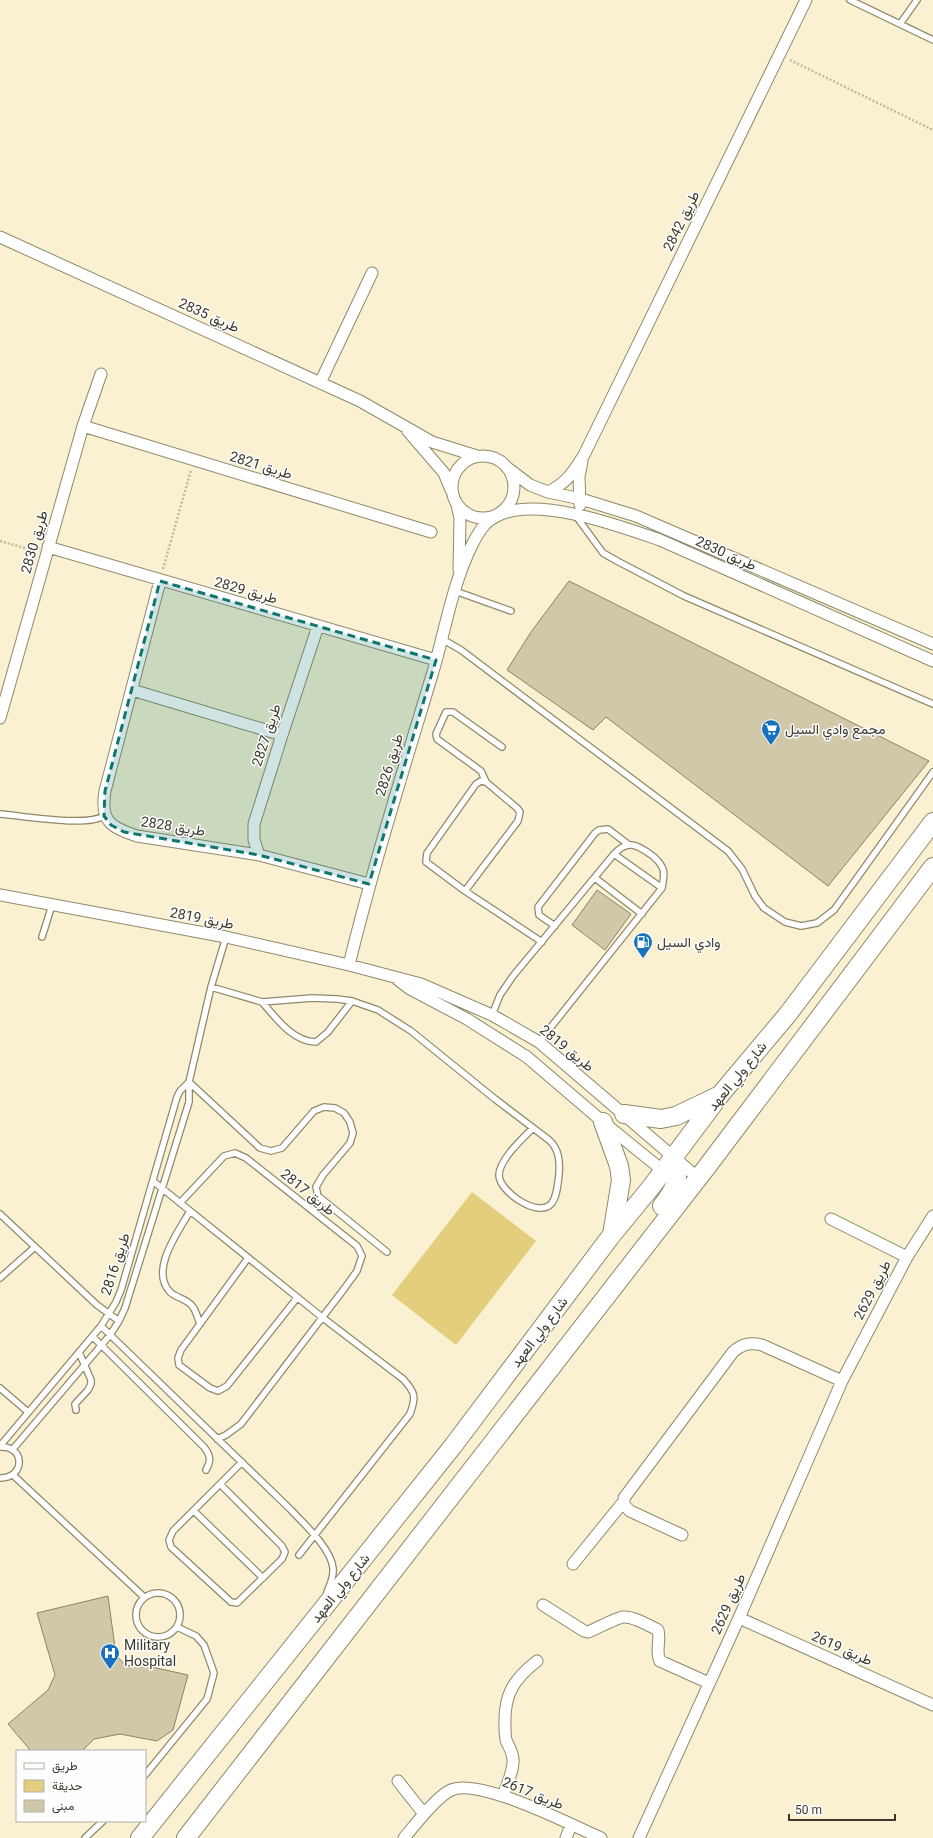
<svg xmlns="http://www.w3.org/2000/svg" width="933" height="1838" viewBox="0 0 933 1838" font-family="Roboto,Vazirmatn,sans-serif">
<rect width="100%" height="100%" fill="#f9f1d1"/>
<path fill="#e2ce7d" d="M472 1192 536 1241 456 1345 392 1295Z"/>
<path fill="#d0c8a9" stroke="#8b8366" d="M569 581 929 761 828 886 606 717 593 730 507 670 531 632Z
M597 890 631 914 605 950 572 925Z
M108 1596 116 1655 126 1666 138 1664 188 1675 173 1730 157 1741 120 1734 94 1739 82 1751H31L8 1724 48 1690 55 1675 37 1613Z"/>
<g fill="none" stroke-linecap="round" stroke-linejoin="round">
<g stroke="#90896b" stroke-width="8">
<path id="lane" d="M850 0 933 40
M900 24 917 0
M576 516 603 553 619 562 684 596 933 704
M455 591 511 611
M442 639 461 650 728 851 742 869 755 896 764 908 785 922 801 926 817 923 834 910 933 772
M486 782 481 771 437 739 436 734 446 712H453L502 747
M0 814C24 816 86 827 104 816
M614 854 662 888
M595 878 642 914
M465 891 518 821 520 812 517 808 486 782 481 781 476 784 427 853 426 862 465 891 542 942
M555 926 539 915 538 907 595 833 599 830 608 829 629 845
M42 937 52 905
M211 987 262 1002 312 998 337 999 352 1001 378 1010 411 1031 495 1099 549 1140C559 1149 560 1161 559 1174 558 1183 557 1199 550 1205 536 1217 499 1191 499 1175 499 1160 523 1138 533 1128
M262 1002C276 1018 293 1042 316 1042L328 1032 352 1001
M492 1015 500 995 513 976 614 854C627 840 636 844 650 854 656 858 660 862 663 869 665 875 663 881 662 888L539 1042
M189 1082 260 1148 271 1151 282 1148 314 1111 324 1107 335 1108 344 1113 350 1122 353 1133 350 1143 323 1175 316 1187 318 1196 387 1252
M153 1181 323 1318 403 1379C416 1393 416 1397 410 1414L299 1555
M180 1203 224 1156 235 1153 246 1158 357 1246 362 1256 357 1271 344 1289 241 1424 226 1435 217 1439
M190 1211C179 1231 149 1270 170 1292 176 1298 188 1299 193 1307 196 1311 198 1319 200 1324
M0 1214 97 1305 119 1321
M248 1258 181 1350 178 1358 179 1365 210 1388 218 1391 227 1386 297 1298
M0 1278 35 1247
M101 1326 290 1509C303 1523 331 1548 333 1568 334 1577 330 1585 327 1592
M93 1337 204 1447C211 1456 211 1461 206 1470
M0 1388 28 1412
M76 1410 75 1404 88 1390 91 1384V1380L79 1352
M0 1446 101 1326 116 1302 121 1290 177 1097 180 1091 189 1082
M0 1447C25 1445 26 1478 0 1478
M13 1449 110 1335 119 1321 125 1308 189 1102V1082L211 987 226 937
M13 1475 144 1597
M220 1484 282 1546 285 1552 282 1559 237 1603 231 1602 171 1547 169 1540 173 1531 242 1462
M194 1511 263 1578
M136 1615a22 22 0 1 1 44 0a22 22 0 1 1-44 0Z
M145 1775 207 1699 214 1673 204 1645 196 1636 177 1627
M85 1838 103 1821"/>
</g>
<g stroke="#90896b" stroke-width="13">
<path id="street" d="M0 237 360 401 432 442 477 456
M320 383 372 273
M83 426 431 532
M407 430 444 473 451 490
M452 487a31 31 0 1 1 62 0a31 31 0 1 1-62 0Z
M509 469 530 485 548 492 581 499 636 516 933 644
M548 492C567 483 573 472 584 455L806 0
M457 505 460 518 459 570
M580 505 579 477 582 461
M48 547 436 660
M160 581 105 791C100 821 110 827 137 836L259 855 369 884
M132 690 282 735
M0 718 83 426 101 374
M259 855 254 840V824L282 735 318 626
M0 895 226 937 349 965 421 984 492 1015 539 1042 698 1178
M349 965C373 867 403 771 432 675 445 632 452 585 472 545 478 533 485 521 497 516 536 495 620 526 660 540L933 661
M397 979 410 989 467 1019 527 1057 603 1122 667 1174
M831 1219 907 1257
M682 1535 630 1511 624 1505V1498L733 1352C742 1344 750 1342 762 1345L842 1381
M573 1564 624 1501
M543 1605 584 1631 588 1632C596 1629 616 1618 623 1617 633 1616 648 1625 658 1630 661 1640 655 1652 660 1661L709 1683
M739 1618 933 1705
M398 1781 424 1814
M503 1795C507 1785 512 1775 513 1763 514 1753 509 1748 506 1740 505 1735 505 1729 505 1724 504 1694 514 1679 537 1661
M404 1838C415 1825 436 1797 451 1790 479 1777 571 1825 601 1838
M566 1838 571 1825
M639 1838 739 1618 842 1381 907 1257 933 1216"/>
</g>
<g stroke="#90896b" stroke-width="20">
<path id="primary" d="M624 1114 661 1119 676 1116 718 1096
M603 1122 619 1166 621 1180 612 1235
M662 1206C674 1190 682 1178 674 1158
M140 1838 453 1446 611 1236 652 1186 720 1095 788 1014 933 822
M186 1838 706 1168 933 867"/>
</g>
<path stroke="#bfb99e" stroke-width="2.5" stroke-dasharray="2 2" stroke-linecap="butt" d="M790 60 933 130
M0 541 36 551
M163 569 191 470"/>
<use href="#lane" stroke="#fff" stroke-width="5.5"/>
<use href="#street" stroke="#fff" stroke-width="11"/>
<use href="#primary" stroke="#fff" stroke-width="18"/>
</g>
<path fill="#0f766e" fill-opacity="0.2" stroke="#0f766e" stroke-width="3" stroke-dasharray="8 5" stroke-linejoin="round" d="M160 581 436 660 369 884 259 855 124 832 111 825 104 816 105 791Z"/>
<defs>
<g id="supermarket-pin" transform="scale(1)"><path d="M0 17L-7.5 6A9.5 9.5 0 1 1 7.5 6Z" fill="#1771be" stroke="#fefefe"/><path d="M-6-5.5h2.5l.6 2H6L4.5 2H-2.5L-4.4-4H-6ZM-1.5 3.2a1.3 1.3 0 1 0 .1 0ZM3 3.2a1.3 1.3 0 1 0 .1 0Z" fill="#fff"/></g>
<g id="fuel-pin" transform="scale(1)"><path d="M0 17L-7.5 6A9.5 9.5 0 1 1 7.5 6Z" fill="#1771be" stroke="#fefefe"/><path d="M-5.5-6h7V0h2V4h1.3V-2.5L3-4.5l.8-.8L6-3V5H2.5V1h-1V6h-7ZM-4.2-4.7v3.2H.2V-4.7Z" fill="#fff"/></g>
<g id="hospital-pin" transform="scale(1)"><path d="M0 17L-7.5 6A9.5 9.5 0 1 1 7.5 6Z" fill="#1771be" stroke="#fefefe"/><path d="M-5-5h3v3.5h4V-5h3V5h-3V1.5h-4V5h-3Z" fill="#fff"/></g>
</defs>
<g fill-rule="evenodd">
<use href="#supermarket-pin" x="771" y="729"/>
<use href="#fuel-pin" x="643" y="942"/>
<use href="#hospital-pin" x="110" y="1653"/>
</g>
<g text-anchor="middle" stroke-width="3" stroke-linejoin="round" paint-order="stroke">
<g font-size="14" fill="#3c392c" stroke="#fefefe">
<text transform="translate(681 221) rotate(-64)" y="5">طريق 2842</text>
<text transform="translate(209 315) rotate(24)" y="5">طريق 2835</text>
<text transform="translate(261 465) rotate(17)" y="5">طريق 2821</text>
<text transform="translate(34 542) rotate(-74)" y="5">طريق 2830</text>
<text transform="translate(726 553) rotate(24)" y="5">طريق 2830</text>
<text transform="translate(246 590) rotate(16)" y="5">طريق 2829</text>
<text transform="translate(266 735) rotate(-72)" y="5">طريق 2827</text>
<text transform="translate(389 765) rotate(-73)" y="5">طريق 2826</text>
<text transform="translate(173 826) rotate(9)" y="5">طريق 2828</text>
<text transform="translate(202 918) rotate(11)" y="5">طريق 2819</text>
<text transform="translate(567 1048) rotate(39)" y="5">طريق 2819</text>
<text transform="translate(737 1076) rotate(-51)" y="5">شارع ولي العهد</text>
<text transform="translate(308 1192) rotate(39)" y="5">طريق 2817</text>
<text transform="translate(115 1264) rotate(-72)" y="5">طريق 2816</text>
<text transform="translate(872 1290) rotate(-63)" y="5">طريق 2629</text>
<text transform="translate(539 1332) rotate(-53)" y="5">شارع ولي العهد</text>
<text transform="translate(340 1588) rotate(-51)" y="5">شارع ولي العهد</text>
<text transform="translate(728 1604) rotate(-66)" y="5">طريق 2629</text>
<text transform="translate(842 1648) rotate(24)" y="5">طريق 2619</text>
<text transform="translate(533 1793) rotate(22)" y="5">طريق 2617</text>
</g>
<g font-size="14" fill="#3c392c" stroke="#fefefe" text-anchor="start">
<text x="785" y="734">مجمع وادي السيل</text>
<text x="657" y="947">وادي السيل</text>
<text x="124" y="1650">Military<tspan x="124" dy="16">Hospital</tspan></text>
</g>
</g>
<rect x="16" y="1750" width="130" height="72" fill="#fefefe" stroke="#b0afaa"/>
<rect x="24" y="1763" width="20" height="6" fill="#ffffff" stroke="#b0afaa"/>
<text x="52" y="1770" font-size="12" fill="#3c392c">طريق</text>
<rect x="24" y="1780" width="20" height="12" fill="#e2ce7d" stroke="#b0afaa"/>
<text x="52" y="1790" font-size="12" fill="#3c392c">حديقة</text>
<rect x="24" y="1800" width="20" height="12" fill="#d0c8a9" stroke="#b0afaa"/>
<text x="52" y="1810" font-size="12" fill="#3c392c">مبنى</text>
<path d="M789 1814v6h106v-6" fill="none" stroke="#3c392c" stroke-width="2"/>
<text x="795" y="1814" font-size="12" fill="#3c392c" stroke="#fefefe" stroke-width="3" paint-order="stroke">50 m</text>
</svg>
